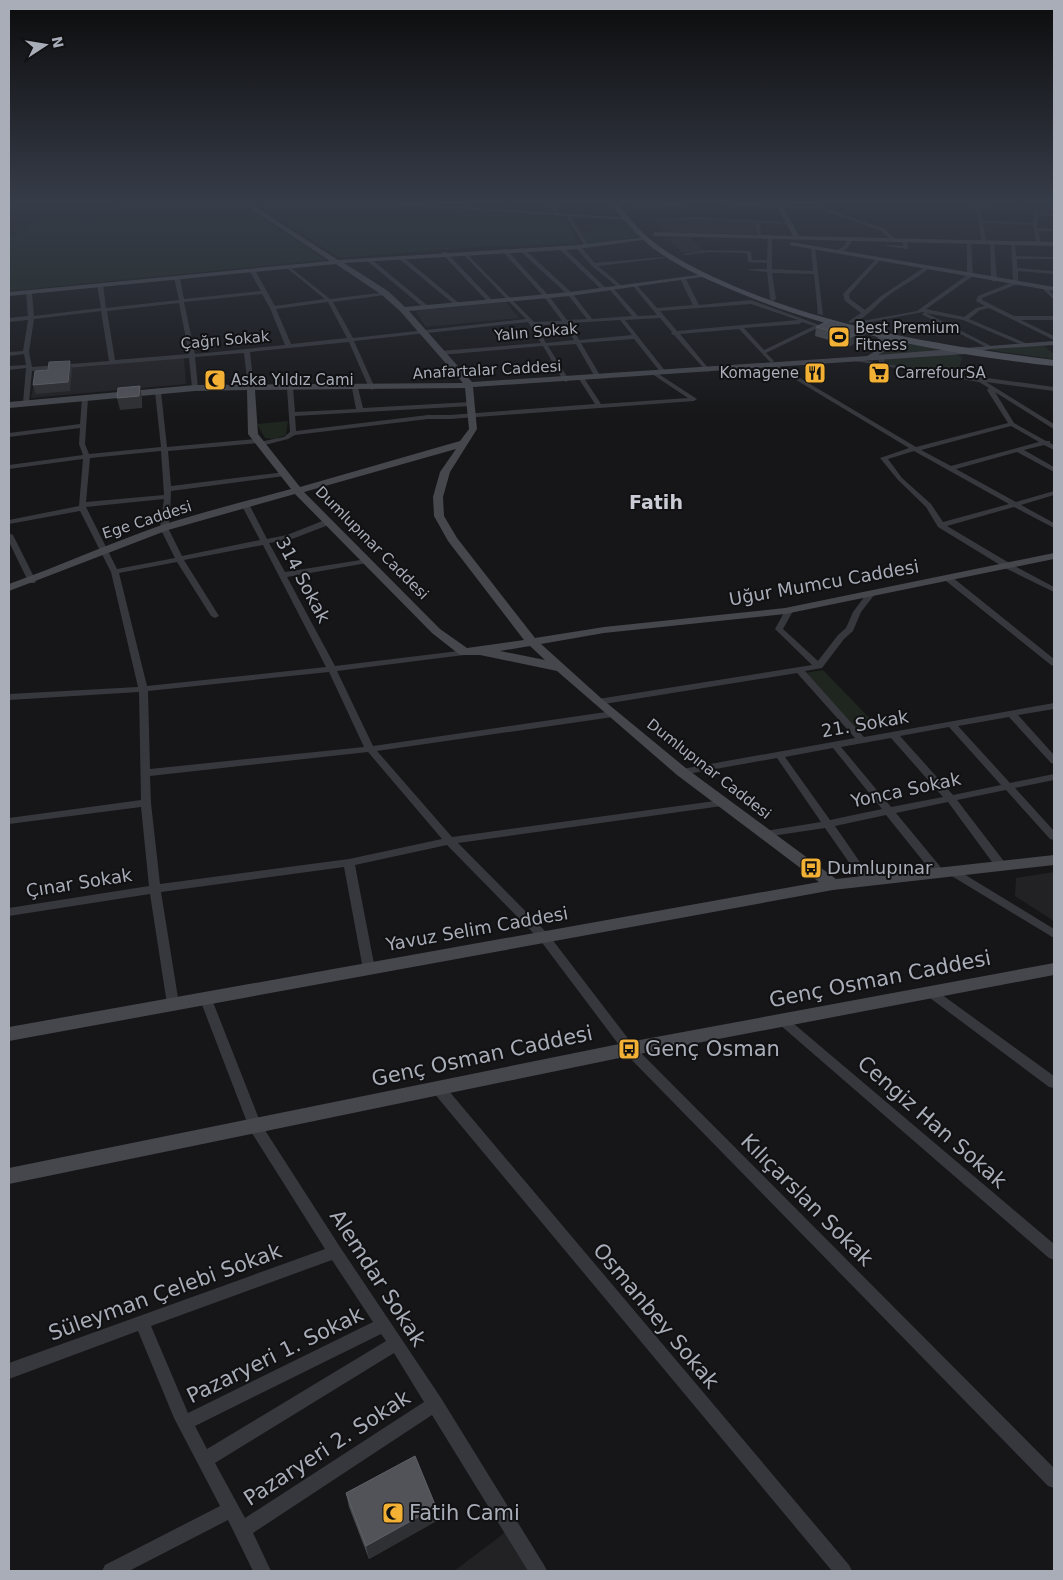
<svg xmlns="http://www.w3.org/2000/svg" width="1063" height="1580" viewBox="0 0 1063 1580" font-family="'DejaVu Sans',sans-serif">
<rect width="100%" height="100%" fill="#161618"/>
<path fill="#222225" d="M691 219 754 221 755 234 668 233 655 221Z
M689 237 705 251 683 253 667 239Z
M506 302 519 318 426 327 415 311Z
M184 358 186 384 31 398 36 371Z
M1054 872V921L1015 896 1016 878Z
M511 1528 538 1571H454Z"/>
<path fill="#1e261f" d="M126 201H236L326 260 9 291V236L15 235 41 216 103 218Z
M251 201H318L565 217 577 243 479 247 340 258Z
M639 230 643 235 587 246 578 232Z
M877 334 952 350 950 353 962 357 957 375 882 365 881 358 852 360 878 354 885 349Z
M1041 344 1054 354V359L982 349Z
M288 421 286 435 275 439 265 438 257 424Z
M823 670 879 728 859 732 805 673Z"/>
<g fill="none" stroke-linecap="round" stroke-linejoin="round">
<path fill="#37383d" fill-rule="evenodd" d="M426 201H430L423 207H419V205Z
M548 201H552L560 216H556Z
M555 201 599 202 598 201H602L606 204 604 205Z
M969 201H973L979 206 989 201H994L980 209 982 220 1033 223 1034 213 1054 214V216L1038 215 1037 228 1054 229V231H1038L1041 244 1039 245 1037 244 1033 225 983 223 986 242 982 243 976 208Z
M702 202 821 207 885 229 894 238 890 239 881 231 820 209 702 204 635 208 633 207Z
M568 215 570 216 589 247 585 246 566 216Z
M692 217 789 222 791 223 789 224 760 223 761 236 759 237 757 236 755 223 692 219 655 221 653 220Z
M770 235 772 236V269L813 271 811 247 813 246 815 247 823 315 818 314 814 274 772 273 776 299 773 301 770 299 767 272 748 270 750 269H767V263L748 262 747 253 709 252 685 255 683 254 709 250 749 251 751 252 752 260H767L768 236Z
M850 237 854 238C850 245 845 253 836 253V251L844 246Z
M905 238 907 239 908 249 885 246 887 245 903 246V239Z
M967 240 971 241 973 276 926 309 964 317 976 308 985 306 976 301 978 296 1013 282 1012 258 1010 257 1012 256 1011 243 1013 242 1015 243 1016 256 1054 257V259H1017V268L1054 271V274L1018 271V284L982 298V300L1014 316H1054V320H1021L1054 336V340L989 308 980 310 969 319 1028 344V346H1024L963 320 926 313 993 347 988 348 923 315 922 314 925 312H923L855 325 854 324 857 322 917 311 967 275Z
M992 241 994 242 997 280 994 282 991 280 990 242Z
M558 246H562L607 289V291H603L558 248Z
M576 246H580L595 263 663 257 665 258 598 266 622 286 620 289 592 266 576 248Z
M519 248H523L572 293 592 319 632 316 610 290 612 287 638 316 657 315 633 286 635 283 657 308 693 305 680 279 683 277 686 279 699 305 751 300 822 326 766 353 774 361 771 363 739 329 680 334 709 369 710 370 707 372 674 335 671 334 672 332 660 318 625 320 666 372V374H662L634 339 581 343 601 377 598 379 595 377 576 344 548 346 569 380 566 382 563 380 543 346 440 355 437 353 440 351 541 343 528 322 354 341 375 388 372 390 369 388 349 342 250 352 254 388 251 390 248 388 244 353 195 357 198 388 195 390 192 388 189 358 32 371 29 403 26 405 23 403 26 368 9 370V366L26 365 24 354 9 356V352L23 351 28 320 9 322V318L28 316 26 292 29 290 32 292 34 316 101 308 97 285 100 283 103 285 106 308 179 300 174 278 177 276 180 278 184 299 261 291 250 272 253 270 256 272 275 306 325 299 288 269 290 267 330 299 387 292 388 293 385 295 333 302 353 338 526 319 462 253 464 251 534 322 562 321 545 298 502 251V249H506L549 296 567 320 587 319 568 295 519 250ZM262 294 270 308 285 345 195 354 184 302ZM328 302 347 338 291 344 276 309ZM179 303 189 354 115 360 107 311ZM751 304 798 320 677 331 660 311ZM101 311 109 361 32 367 29 352 34 319ZM620 320 632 335 579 340 570 323ZM802 322 814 326 764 350 744 328 799 324ZM564 324 574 340 546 343 536 325Z
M442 252H446L492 300V302H488L442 254Z
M398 256H402L459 303V305H455L398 258Z
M366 258H370L428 306V308H424L366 260Z
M877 258 881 259 849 294 850 299 865 310 881 296 925 267 929 268C916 280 898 287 884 299 874 307 862 323 849 323V321L861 313 845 301 843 294Z
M1044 285 1054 295V300L1042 288Z
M881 356 884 358 885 364 978 378 980 377 1054 387V391L986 382 1054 424V429L1052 428 995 392 1014 423 1046 441H1050V443L1054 445V450L1044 445 1024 450 1054 467V472L1017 452 956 469 1016 502 1054 491V495L1021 505 1054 523V528L1014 507 947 526 1011 564 1054 587V592L1005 568 938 527 926 507 898 480 880 458 909 448 773 366 778 365 916 447 1008 423 987 390 989 388 979 382 849 360 852 358 879 363 878 358ZM1011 426 1039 442 951 466 921 450ZM914 451 1009 504 943 522 931 504 902 478 888 459Z
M654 371 697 399 694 401 450 419H428L295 435 288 439 261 446 259 445V443L168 451 171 486 285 472 288 474 285 476 171 491 170 516 168 528 182 556 260 540 242 506 246 504 250 506 267 539 287 535 325 520H331V524L292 539 269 543 285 572 367 559 371 561 367 563 287 577 335 666 467 650 468 652 464 655 337 671 373 746 613 711 616 712 618 714 613 717 377 751 452 837 722 800 726 801 727 803 726 805 722 806 458 843 548 934 633 1045 1054 1468V1488L1048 1486 625 1053 540 940 447 845 355 865 375 969 373 972 369 973 365 972 363 969 344 867 161 892 179 1004 177 1007 173 1009 169 1007 167 1004 150 894 9 916V908L149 886 141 807 9 824V818L141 800 139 692 9 700V694L138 687 111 572 80 511 9 524V520L79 506 83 459 9 469V465L83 455 79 444 80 428 9 437V433L80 424 82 398 85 396 88 398 85 444 89 454 161 447 155 392 158 390 161 392 167 447 257 439 259 440V442L284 437 290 432 287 388 290 386 293 388 295 412 356 409 352 388 355 386 358 388 363 408 471 402 474 404 471 406 295 416 296 431 428 415H450L595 404 579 379 582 377 584 378 601 404 688 398 652 374V372ZM161 451 164 495 86 502 90 458ZM164 499 160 528 175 558 117 569 86 507ZM263 545 326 667 147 686 119 573 177 562 211 616 215 618 219 616 184 560ZM329 672 364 747 150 769 148 691ZM368 752 442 839 349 859 160 884 151 803 150 776Z
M9 533 13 535 36 581 35 583H29L28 581 9 542Z
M946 577H952L1054 659V666L1051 665 946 581Z
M868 592H874L875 594 861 612 853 631 844 639 822 668 805 671 864 737 1054 703V709L1018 715 1054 755V764L1051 763 1009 717 958 726 1010 783 1054 774V780L1015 788 1054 831V840L1050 839 1006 790 957 800 1006 864 1007 867 1006 870H998L948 802 896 813 943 870 944 873 943 876H935L886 815 835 826 873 881 872 884H864L825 828 765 837 761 836 760 834 765 831 821 822 777 758 682 775 677 772 682 769 855 738 797 673 598 705 593 702 598 699 812 665 775 629 786 609H789L793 611 783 629 818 661 838 635 846 628 853 612ZM949 727 1001 785 953 795 900 736ZM891 738 943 797 891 807 841 747ZM833 748 882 809 830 820 785 757Z
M954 868 1054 929V938L950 875 949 872 950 869Z
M930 987 934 989 1054 1076V1088L1049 1087 926 995 924 992 926 989Z
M205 992 209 994 211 997 261 1124 340 1247 441 1398 544 1565 547 1571H528L432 1415 253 1533 271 1571H253L228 1520 129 1571H102L105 1565 220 1506 174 1418 138 1331 9 1379V1363L325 1249 250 1130 199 997 201 994ZM332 1260 373 1322 188 1413 151 1326ZM381 1334 386 1341 207 1449 195 1426ZM394 1353 424 1402 245 1518 215 1463Z
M783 1016 787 1018 1054 1244V1260L1049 1258 779 1024 777 1021 779 1018Z
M438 1083 443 1084 849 1565 852 1571H832L433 1092 432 1088 433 1084Z"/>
<path fill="#45474d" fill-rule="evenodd" d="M239 201H246L338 260 578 245 647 237 650 239 578 249 344 263 388 291 405 307 570 292 705 274 708 276 570 296 409 311 472 382 867 356 881 348 880 340 873 334 877 332 887 337 889 349 878 355 1054 341V345L990 349 966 354 473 387 477 429 450 472 443 497 444 516 457 538 535 638 604 627 785 608 1054 553V559L785 614 604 633 541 644 602 699 687 769 836 879 1054 855V865L833 890 9 1041V1027L819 882 677 775 557 671 480 655H460L432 633 295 494 168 530 9 591V584C59 566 108 544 159 526 202 512 247 501 291 489L248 434 247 390 195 391 9 408V402L195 385 463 383 400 311 382 295 336 264 9 296V292L330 261ZM465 388 469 429 460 441 300 487 258 434 255 390ZM456 449 440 472 433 497 434 516 448 541 524 640 467 648 440 629 304 492ZM530 646 545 660 500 651Z
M340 201H367L631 218 628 220Z
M774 201H780L799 236 1054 242V246L655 236 652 234 655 232 793 236Z
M791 242 1054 287V291L789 245Z
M1054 963V975L629 1056 9 1184V1168L629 1042Z"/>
<path fill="#53555c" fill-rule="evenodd" d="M609 201H615C627 214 637 229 651 240 677 261 710 276 741 289 841 330 947 346 1054 360V366C947 354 837 334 737 292 708 280 678 267 653 248 636 235 622 218 609 201Z"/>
</g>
<path fill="#47494d" d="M816 327 865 330 864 338 850 346 815 336Z
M346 1493 436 1507 438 1520 369 1559 349 1507Z"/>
<path fill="#2f3033" d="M865 330 864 338 850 346 851 337Z
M70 361 72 370 70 391 36 394 33 385Z
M140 386 142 398V408L120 410 117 398Z
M436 1507 438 1520 369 1559 366 1546Z"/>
<path fill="#525359" stroke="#5f6168" d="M830 320 865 330 851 337 816 327Z
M70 361 68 382 33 385 35 371 48 370 49 362Z
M140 386 139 396 117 398 118 388Z
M415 1456 436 1507 366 1546 346 1493Z"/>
<linearGradient id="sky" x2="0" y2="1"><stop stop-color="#0c0c0d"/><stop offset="0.48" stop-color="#363c48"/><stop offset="1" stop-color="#363c48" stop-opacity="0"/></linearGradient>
<rect width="1063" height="422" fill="url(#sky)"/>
<defs>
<g id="stadium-square" transform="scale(1.125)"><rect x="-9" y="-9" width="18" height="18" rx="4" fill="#f2b134" stroke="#111113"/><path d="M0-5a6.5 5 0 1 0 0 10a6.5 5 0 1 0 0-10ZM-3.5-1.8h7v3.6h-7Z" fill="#111"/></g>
<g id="restaurant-square" transform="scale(1.125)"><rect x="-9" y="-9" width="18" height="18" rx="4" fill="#f2b134" stroke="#111113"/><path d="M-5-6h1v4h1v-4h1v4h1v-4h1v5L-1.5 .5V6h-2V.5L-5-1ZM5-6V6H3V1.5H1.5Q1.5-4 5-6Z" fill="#111"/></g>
<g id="supermarket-square" transform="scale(1.125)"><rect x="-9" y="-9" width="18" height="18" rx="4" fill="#f2b134" stroke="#111113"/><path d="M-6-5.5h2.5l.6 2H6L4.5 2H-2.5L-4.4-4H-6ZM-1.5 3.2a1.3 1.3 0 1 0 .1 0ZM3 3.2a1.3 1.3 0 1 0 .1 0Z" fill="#111"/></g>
<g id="mosque-square" transform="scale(1.125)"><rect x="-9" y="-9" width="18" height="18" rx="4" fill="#f2b134" stroke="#111113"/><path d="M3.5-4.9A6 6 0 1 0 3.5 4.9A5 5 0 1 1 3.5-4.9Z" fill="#111"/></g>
<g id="bus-square" transform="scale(1.125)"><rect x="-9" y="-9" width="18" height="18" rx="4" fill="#f2b134" stroke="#111113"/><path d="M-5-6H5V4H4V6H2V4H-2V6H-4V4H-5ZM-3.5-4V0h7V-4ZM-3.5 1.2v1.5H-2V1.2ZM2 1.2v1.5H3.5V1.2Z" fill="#111"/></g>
</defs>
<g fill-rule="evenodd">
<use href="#stadium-square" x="839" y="337"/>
<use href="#restaurant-square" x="815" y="373"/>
<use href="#supermarket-square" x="879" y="373"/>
<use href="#mosque-square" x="215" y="380"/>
<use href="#bus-square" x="811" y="868"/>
<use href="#bus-square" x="629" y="1049"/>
<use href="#mosque-square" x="393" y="1513"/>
</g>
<g text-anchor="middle" stroke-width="4" stroke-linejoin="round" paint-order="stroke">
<g font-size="15" fill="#a8adb8" stroke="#111113" text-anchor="start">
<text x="855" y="333">Best Premium<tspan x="855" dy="17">Fitness</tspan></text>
<text x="799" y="378" text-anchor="end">Komagene</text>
<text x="895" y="378">CarrefourSA</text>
<text x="231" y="385">Aska Yıldız Cami</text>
</g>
<g font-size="15" fill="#a8adb8" stroke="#111113">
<text transform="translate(536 332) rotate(-5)" y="5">Yalın Sokak</text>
<text transform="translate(225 340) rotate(-5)" y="5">Çağrı Sokak</text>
<text transform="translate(487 370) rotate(-3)" y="5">Anafartalar Caddesi</text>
<text transform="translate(147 520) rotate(-18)" y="5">Ege Caddesi</text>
<text transform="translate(372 543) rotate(45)" y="5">Dumlupınar Caddesi</text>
<text transform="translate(709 769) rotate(38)" y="5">Dumlupınar Caddesi</text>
</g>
<g font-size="18" fill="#a8adb8" stroke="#111113">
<text transform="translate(303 580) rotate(62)" y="6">314 Sokak</text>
<text transform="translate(824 583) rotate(-10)" y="6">Uğur Mumcu Caddesi</text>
<text transform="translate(865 724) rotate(-10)" y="6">21. Sokak</text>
<text transform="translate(906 790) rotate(-12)" y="6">Yonca Sokak</text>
<text transform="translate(79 883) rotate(-9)" y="6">Çınar Sokak</text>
<text transform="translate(477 929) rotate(-10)" y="6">Yavuz Selim Caddesi</text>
</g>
<g font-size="18" fill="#a8adb8" stroke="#111113" text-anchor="start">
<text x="827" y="874">Dumlupınar</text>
</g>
<g font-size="19" font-weight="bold" fill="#c9ccd4" stroke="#111113">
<text x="656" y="509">Fatih</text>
</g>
<g font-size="21" fill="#a8adb8" stroke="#111113">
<text transform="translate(880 979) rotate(-11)" y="7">Genç Osman Caddesi</text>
<text transform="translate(482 1056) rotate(-12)" y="7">Genç Osman Caddesi</text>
<text transform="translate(932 1122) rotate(41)" y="7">Cengiz Han Sokak</text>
<text transform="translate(807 1200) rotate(45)" y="7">Kılıçarslan Sokak</text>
<text transform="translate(378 1278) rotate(57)" y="7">Alemdar Sokak</text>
<text transform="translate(165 1292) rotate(-20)" y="7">Süleyman Çelebi Sokak</text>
<text transform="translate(656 1316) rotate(50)" y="7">Osmanbey Sokak</text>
<text transform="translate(275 1355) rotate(-26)" y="7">Pazaryeri 1. Sokak</text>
<text transform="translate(327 1448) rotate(-33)" y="7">Pazaryeri 2. Sokak</text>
</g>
<g font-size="21" fill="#a8adb8" stroke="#111113" text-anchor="start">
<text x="645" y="1056">Genç Osman</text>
<text x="409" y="1520">Fatih Cami</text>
</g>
</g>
<rect width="1063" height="1580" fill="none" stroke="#a8adb8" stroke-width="20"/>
<g transform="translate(45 45) rotate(78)" stroke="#111113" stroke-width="4" paint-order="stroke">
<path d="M0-4L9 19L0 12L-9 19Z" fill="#a8adb8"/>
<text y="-8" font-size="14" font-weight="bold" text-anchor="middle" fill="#a8adb8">N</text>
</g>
</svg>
